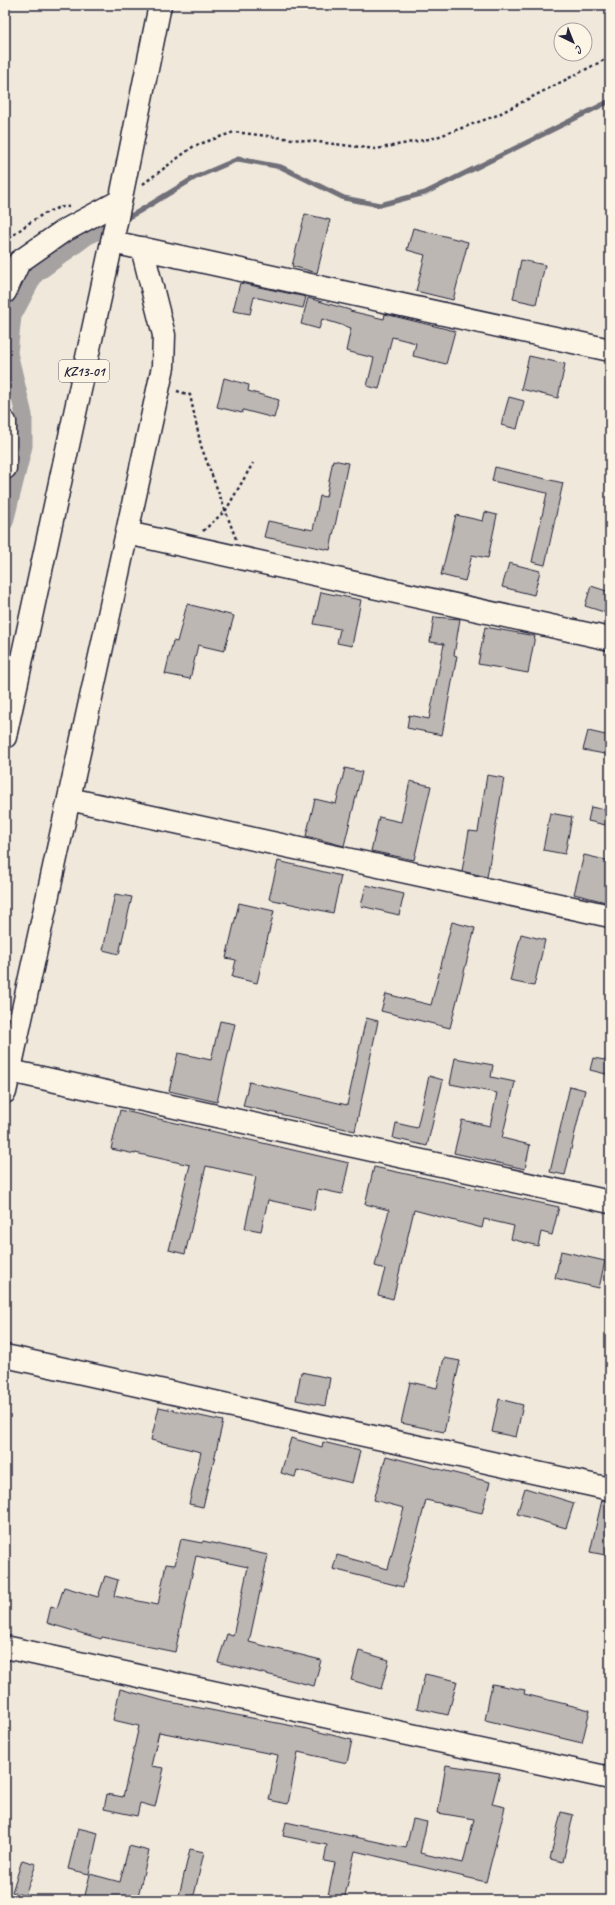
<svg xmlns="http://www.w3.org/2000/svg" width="615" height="1905" viewBox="0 0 615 1905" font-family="Caveat,sans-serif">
<rect width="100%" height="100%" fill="#efe8db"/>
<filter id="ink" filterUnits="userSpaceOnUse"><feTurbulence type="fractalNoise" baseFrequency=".025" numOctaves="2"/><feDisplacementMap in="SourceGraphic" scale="8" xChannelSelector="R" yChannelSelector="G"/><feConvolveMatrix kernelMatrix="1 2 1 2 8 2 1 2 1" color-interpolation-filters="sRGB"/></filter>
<g filter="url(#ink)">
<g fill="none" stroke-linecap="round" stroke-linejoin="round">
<path stroke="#716f79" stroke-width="5" d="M123 220 138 212 194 178 238 159 281 167 344 198 380 205 425 193 610 101"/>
<path stroke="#a6a2a2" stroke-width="17" d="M5 522 24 446V415L9 353 13 316 35 275 88 236 113 224"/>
</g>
<path fill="#bcb7b3" stroke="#22223b" d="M305 214 330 220 317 273 292 266Z
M413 228 468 242 453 300 416 291 425 255 407 250Z
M521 260 545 265 536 304 513 299Z
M240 283 306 297 303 308 254 297 250 314 233 311Z
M308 298 350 310V311L384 319 385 314 455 331 446 364 413 356 416 343 392 337 379 389 367 386 374 358 346 351 351 328 322 319 319 329 301 324Z
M529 356 565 364 558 398 521 389Z
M224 378 249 385 248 391 279 400 274 418 243 410 242 413 217 407Z
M509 397 524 401 517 429 501 425Z
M333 460 348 463 330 550 264 537 268 521 313 530 320 496 326 497Z
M495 467 563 483 545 565 532 562 547 493 492 481Z
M485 512 497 515 488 558 472 555 465 581 441 575 456 515 483 521Z
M509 563 540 571 534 595 502 587Z
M591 586 610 592V601L607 613 585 606Z
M321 592 361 600 352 646 337 643 340 629 314 624Z
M187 604 234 616 224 651 198 645 190 679 165 674 173 641 177 642Z
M434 617 460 619 454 655 457 656 442 735 407 728 409 715 429 719 444 644 430 642Z
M485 627 535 636 528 673 478 664Z
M588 731 610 736V755L583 750Z
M345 768 362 772 344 846 306 836 315 799 336 804Z
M487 775 504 778 487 877 462 871 469 831 478 832Z
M410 781 431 786 414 860 371 851 379 817 401 822Z
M591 807 610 811V826L588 821Z
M550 813 572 817 565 854 543 850Z
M584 855 610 861V903L574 894Z
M278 861 341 876 333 913 269 899Z
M366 885 404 894 399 915 361 906Z
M115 894 132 897 119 954 103 950Z
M239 903 274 911 257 983 232 977 236 960 226 958Z
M452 922 475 928 450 1028 381 1011 386 994 431 1005Z
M521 934 545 940 534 986 510 981Z
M366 1018 378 1021 355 1131 243 1106 249 1082 347 1105Z
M220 1021 235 1024 217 1102 169 1091 178 1053 211 1060Z
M455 1058 493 1065 491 1077 515 1082 502 1138 530 1145 525 1169 454 1153 462 1120 490 1126 497 1093 450 1084Z
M593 1058 610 1061V1075L590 1070Z
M429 1076 443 1080 427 1146 393 1138 396 1123 417 1128Z
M570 1086 585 1090 565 1175 550 1172Z
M120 1110 349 1163 342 1194 318 1189 314 1210 268 1200 261 1231 245 1228 256 1177 206 1166 185 1254 169 1250 190 1165 135 1153V1154L111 1149Z
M374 1167 559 1207 552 1235 541 1232 538 1246 511 1239 514 1226 484 1219 482 1228 414 1210 393 1299 378 1295 385 1269 375 1266 389 1210 365 1204Z
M561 1251 605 1261 599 1288 555 1278Z
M444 1358 460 1361 444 1432 401 1423 410 1382 437 1388Z
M301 1372 330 1378 325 1406 296 1400Z
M499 1399 523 1405 516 1437 492 1432Z
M159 1407 223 1421 203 1507 189 1504 201 1452 151 1440Z
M291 1438 322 1447 323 1442 360 1451 352 1483 297 1470 295 1477 281 1473Z
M386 1456 490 1482 482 1513 426 1500 403 1587 333 1569 337 1555 388 1569 404 1508 374 1500Z
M525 1488 574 1503 566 1528 517 1514Z
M602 1500 610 1501V1556L590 1552Z
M181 1539 202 1543 203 1541 268 1555 249 1642 321 1660 314 1686 218 1662 227 1634 233 1636 248 1567 196 1556 175 1652 102 1637 101 1639 47 1623 51 1606 57 1608 64 1587 98 1597 105 1576 118 1580 114 1596 158 1605 166 1564 175 1565Z
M359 1651 389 1660 381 1689 351 1680Z
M425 1674 457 1681 448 1715 417 1708Z
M492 1684 525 1690 524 1694 590 1710 582 1743 485 1720Z
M120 1689 164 1701 303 1728 352 1740 347 1763 298 1752 288 1804 269 1800 278 1755 159 1732 151 1766 164 1768 155 1807 140 1803 137 1816 104 1809 107 1794 123 1797 139 1726 113 1720Z
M446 1765 500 1773 492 1804 505 1807 486 1882 355 1851 344 1900H327L335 1863 324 1861 327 1845 283 1836 286 1822 406 1848 413 1819 427 1822 420 1853 463 1863 474 1819 438 1813Z
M561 1812 573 1815 563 1862 550 1859Z
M78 1828 98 1833 89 1874 68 1869Z
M129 1846 149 1851 137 1900H84L90 1874 120 1882Z
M190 1849 204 1852 193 1900H178Z
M22 1860 36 1864 25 1896 12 1892Z"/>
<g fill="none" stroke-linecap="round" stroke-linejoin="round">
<g stroke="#22223b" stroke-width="25">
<path id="minor" d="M112 242 610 350
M5 292 19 262 62 232 120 201
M5 422V468
M127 533 610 639
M69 799 610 916
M10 1071 610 1202
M5 1092 163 367 164 335 142 248
M5 1356 610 1489
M5 1647 610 1778"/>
</g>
<g stroke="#22223b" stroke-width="25">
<path id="highway" d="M5 737 112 242 160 5"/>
</g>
<path stroke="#22223b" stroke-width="2.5" stroke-dasharray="3 3" stroke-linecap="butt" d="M143 184 194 146 234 132 376 149 434 138 495 116 610 57
M5 242C19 230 51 204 69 207
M177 391 190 395 201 446 236 539
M203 531 226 510 253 463"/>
<use href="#minor" stroke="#fcf5e5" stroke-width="22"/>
<use href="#highway" stroke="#fcf5e5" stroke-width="22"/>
</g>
</g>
<g text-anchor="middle" stroke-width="3" stroke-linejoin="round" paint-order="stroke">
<rect fill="#fcf5e5" stroke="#63616e" stroke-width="1" x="59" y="360" width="50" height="22" rx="3"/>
<g font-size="13" font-weight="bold" fill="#22223b">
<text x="84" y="376">KZ13-01</text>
</g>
</g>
<rect width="615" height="1905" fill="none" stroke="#fcf5e5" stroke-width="20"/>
<rect x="10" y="10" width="595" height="1885" fill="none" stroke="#22223b" stroke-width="1.5" filter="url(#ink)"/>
<g transform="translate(573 42) rotate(137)"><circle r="19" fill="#fcf5e5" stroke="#a5a1a1"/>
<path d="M0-3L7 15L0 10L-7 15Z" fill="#22223b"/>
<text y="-6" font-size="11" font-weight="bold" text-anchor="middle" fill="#22223b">С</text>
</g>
</svg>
